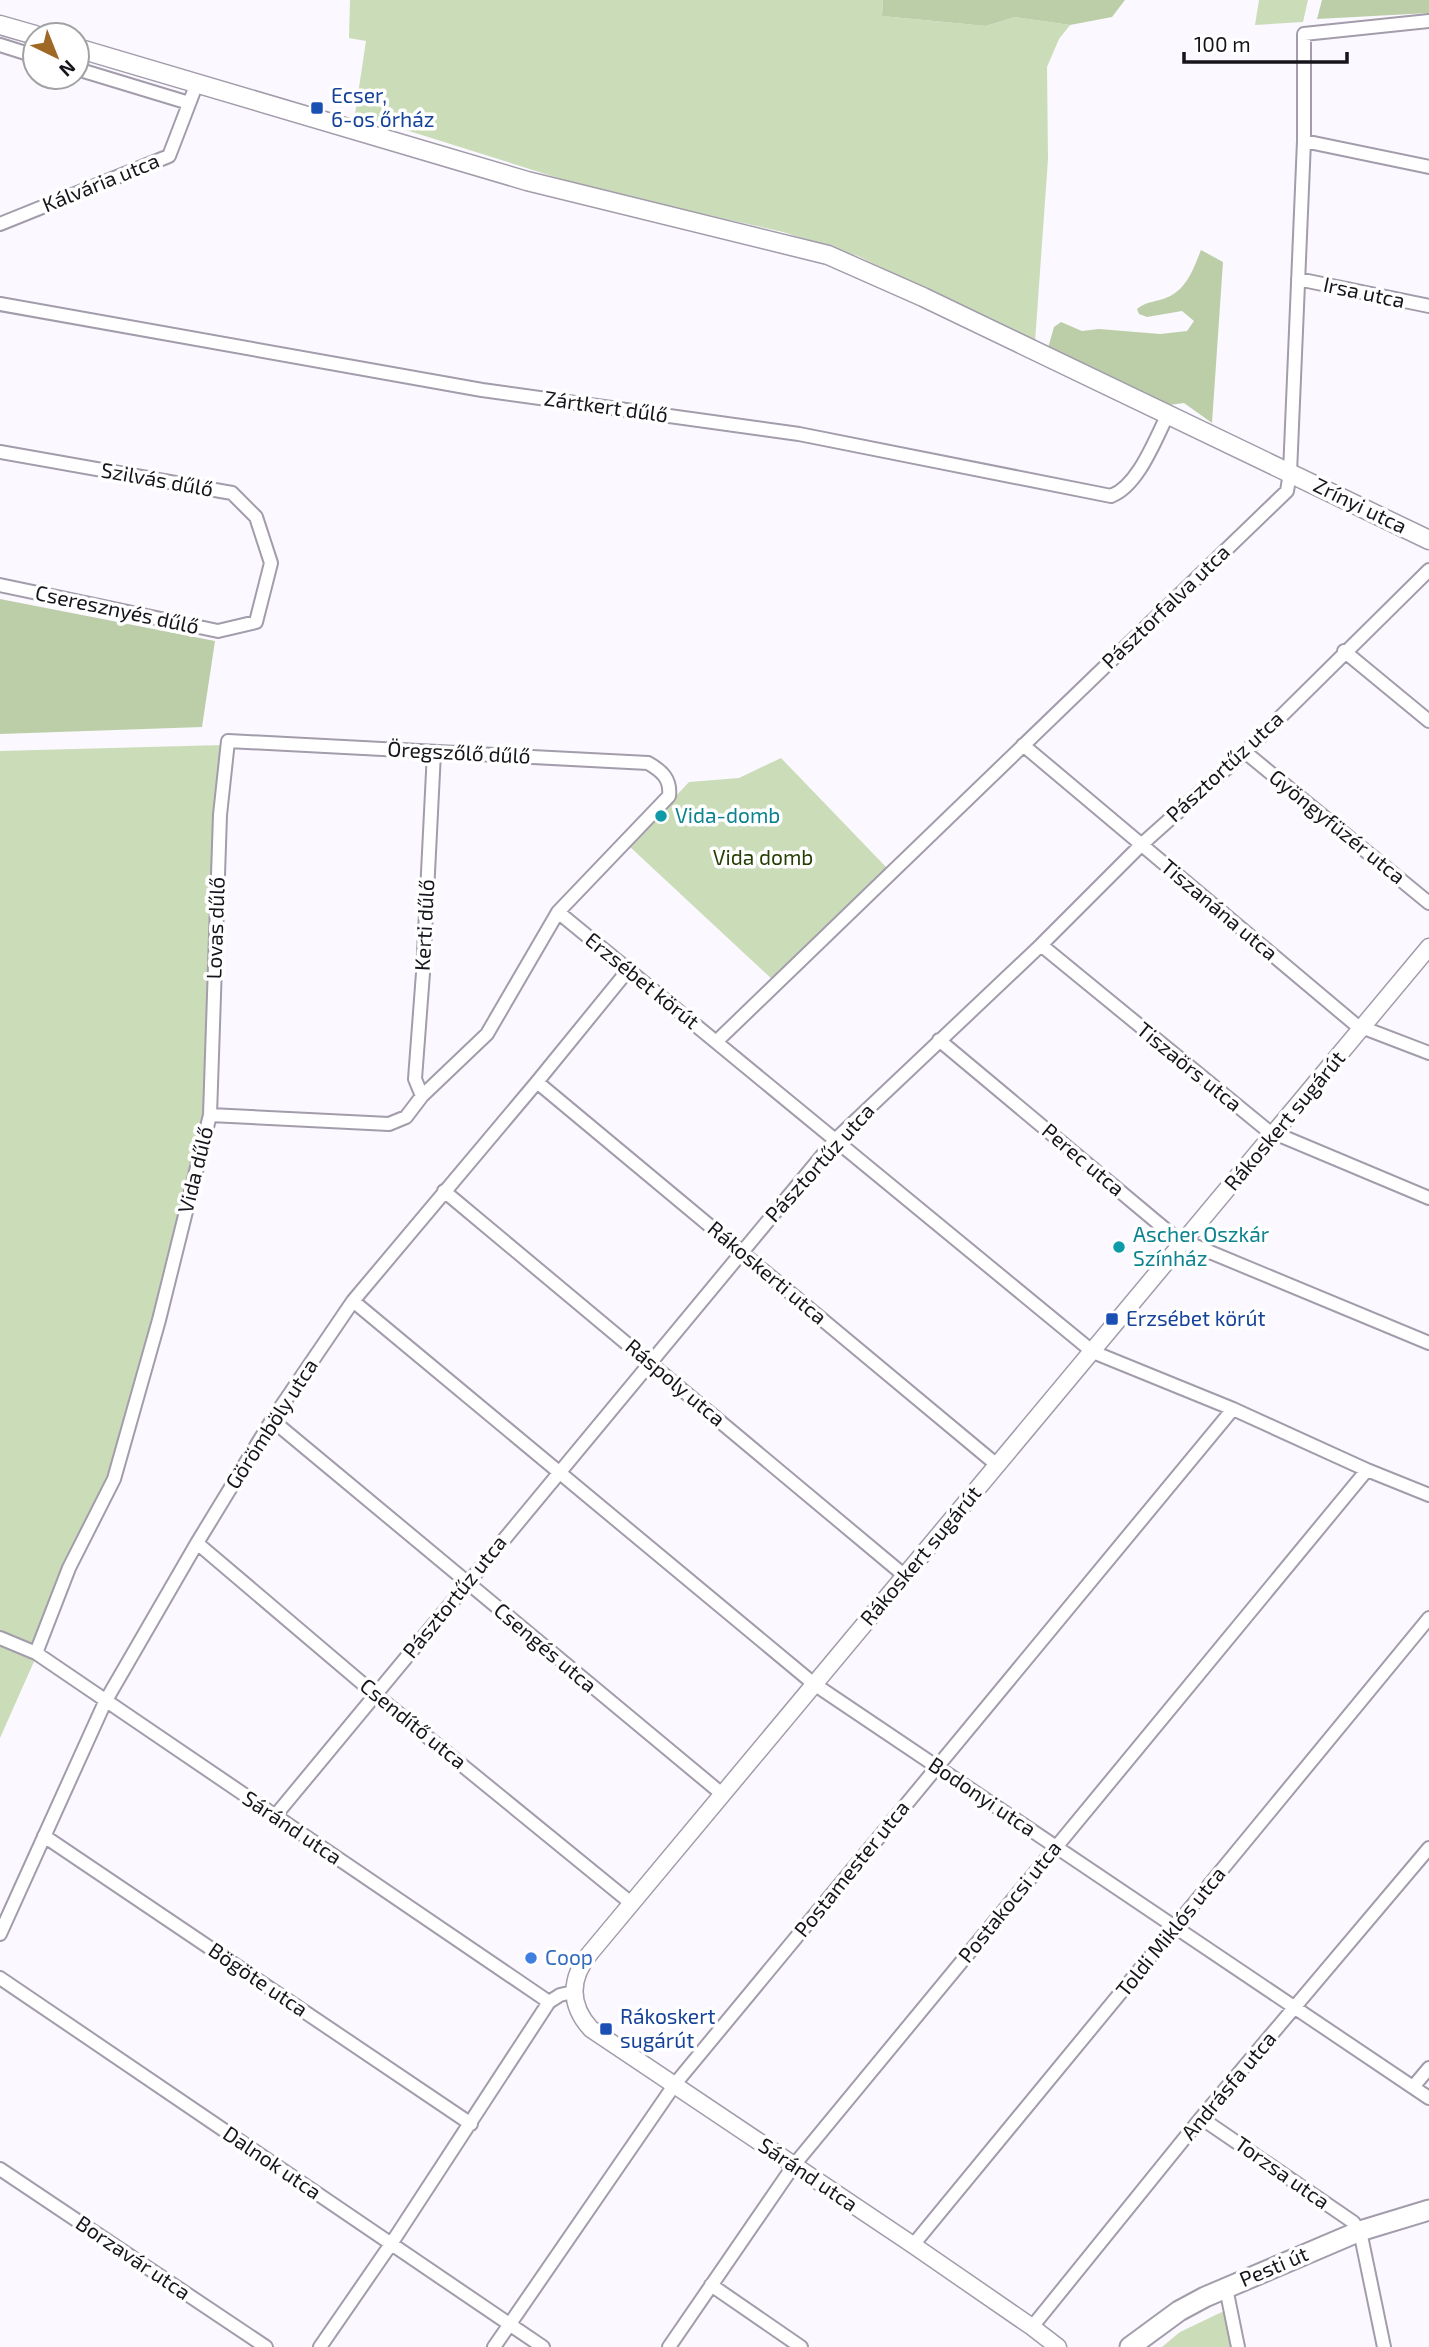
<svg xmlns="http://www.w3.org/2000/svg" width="1429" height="2347" viewBox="0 0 1429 2347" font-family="'Exo 2',sans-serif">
<rect width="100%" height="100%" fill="#fbf8ff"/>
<path fill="#cbdcb9" d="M350 0H883L882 16 986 26 1015 17 1070 25 1059 39 1047 67 1048 159 1035 342 858 256 783 232 593 189 355 114 366 41 349 38Z
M1259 0H1308L1303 22 1255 25Z
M223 745 206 1106 159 1320 107 1479 33 1644 40 1648 0 1738V751Z
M781 758 887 868 773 980 629 846 689 782 739 778Z
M1226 2310 1233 2347H1162L1180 2332Z"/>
<path fill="#bbcea8" d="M883 0H1125L1112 17 1070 25 1015 17 986 26 882 16Z
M1322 0H1429V13L1317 19Z
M1201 250 1223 262 1212 423 1184 403 1169 405 1048 348 1054 327 1061 322 1082 331 1099 329 1160 334 1187 331 1194 321 1182 311 1147 317 1139 314 1137 309C1145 302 1154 302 1163 299 1186 292 1193 270 1201 250Z
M0 599 215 641 202 727 0 734Z"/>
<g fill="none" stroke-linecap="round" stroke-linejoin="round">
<g stroke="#a29cab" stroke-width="16">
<path id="minor" d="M0 45 35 56
M77 69 189 103
M1304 141 1429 167
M0 224 169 156 197 83
M1298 279 1429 306
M0 304 482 390 799 434 1111 496C1138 486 1155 440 1168 414
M0 452 232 493 256 517 271 563 256 622 218 631 0 585
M1344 651 1429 721
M1023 745 1356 1025 1429 1053
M1245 752 1429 903
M558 912 1093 1352 1233 1409 1367 1470 1429 1495
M1041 945 1267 1130 1429 1198
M939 1040 1183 1244 1193 1245 1429 1343
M717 1041 1287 491 1290 473 1304 141V34L1429 21
M537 1082 997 1465
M422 1096 415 1079 423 973 434 752
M444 1191 905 1576
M353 1301 814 1684 1429 2098
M272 1420 722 1794
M197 1543 376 1695 631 1903
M0 1638 36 1653 549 2002
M36 1653 69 1568 114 1479 159 1320 210 1115 220 815 228 741 648 763C662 771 671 779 669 796L558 912 487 1034 422 1096 406 1117 389 1124 210 1115
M275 1816 835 1140 1041 945 1141 845 1245 752 1429 570
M44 1836 471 2124
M0 1934 105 1702 197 1543 272 1420 353 1301 537 1082 629 969
M0 1978 543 2347
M1413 2087 1429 2068
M1201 2118 1353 2222 1360 2231 1384 2347
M0 2169 266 2347
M913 2245 1429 1618
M711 2285 801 2347
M1226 2288 1238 2347
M1032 2327 1201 2118 1429 1848
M320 2347 391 2244 549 2002 560 1995 573 1992
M494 2347 675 2084 1233 1409
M669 2347 794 2165 1367 1470"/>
</g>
<g stroke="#a29cab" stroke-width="19">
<path id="tertiary" d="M1058 2347 1032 2327 913 2245 591 2029C568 2004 570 1977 591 1952L1429 947"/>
</g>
<g stroke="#a29cab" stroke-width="21">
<path id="secondary" d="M0 25 35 35
M77 48 527 181 828 255 923 297 1429 540"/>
</g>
<g stroke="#a29cab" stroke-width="23">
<path id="primary" d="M1130 2347 1179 2311 1205 2297 1360 2231 1429 2210"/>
</g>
<use href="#minor" stroke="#fff" stroke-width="12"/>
<use href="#tertiary" stroke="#fff" stroke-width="16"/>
<use href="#secondary" stroke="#fff" stroke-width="18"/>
<use href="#primary" stroke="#fff" stroke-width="19"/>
</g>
<g fill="#1a4fb4" stroke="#fff" stroke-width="2.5">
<rect x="310" y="101" width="14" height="14" rx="3.5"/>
<rect x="1105" y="1312" width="14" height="14" rx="3.5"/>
<rect x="599" y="2022" width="14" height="14" rx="3.5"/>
</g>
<g fill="#0f9aa8" stroke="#fff" stroke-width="2.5">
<circle cx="661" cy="816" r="7"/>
<circle cx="1119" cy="1247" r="7"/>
</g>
<circle fill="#3f7fe0" stroke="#fff" stroke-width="2.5" cx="531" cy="1958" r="7"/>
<g text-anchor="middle" stroke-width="7" stroke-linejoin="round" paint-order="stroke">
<g font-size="21" fill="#164399" stroke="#fff" text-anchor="start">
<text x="331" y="103">Ecser,<tspan x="331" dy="24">6-os őrház</tspan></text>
<text x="1126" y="1326">Erzsébet körút</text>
<text x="620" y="2024">Rákoskert<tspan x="620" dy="24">sugárút</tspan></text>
</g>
<g font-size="21" fill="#17151b" stroke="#fff">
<text transform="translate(101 183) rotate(-22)" y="7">Kálvária utca</text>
<text transform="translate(1364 293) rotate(12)" y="7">Irsa utca</text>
<text transform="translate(606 407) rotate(8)" y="7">Zártkert dűlő</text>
<text transform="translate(157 480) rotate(10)" y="7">Szilvás dűlő</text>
<text transform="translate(1360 506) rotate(26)" y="7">Zrínyi utca</text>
<text transform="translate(1166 607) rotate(-44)" y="7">Pásztorfalva utca</text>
<text transform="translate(117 610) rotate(12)" y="7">Cseresznyés dűlő</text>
<text transform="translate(459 753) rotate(3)" y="7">Öregszőlő dűlő</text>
<text transform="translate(1225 767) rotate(-43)" y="7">Pásztortűz utca</text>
<text transform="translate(1337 827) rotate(39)" y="7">Gyöngyfüzér utca</text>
<text transform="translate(1219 910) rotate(40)" y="7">Tiszanána utca</text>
<text transform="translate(425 925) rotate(-87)" y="7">Kerti dűlő</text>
<text transform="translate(216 928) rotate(-88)" y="7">Lovas dűlő</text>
<text transform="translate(642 981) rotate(39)" y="7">Erzsébet körút</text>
<text transform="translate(1189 1067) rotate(39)" y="7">Tiszaörs utca</text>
<text transform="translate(1285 1121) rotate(-50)" y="7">Rákoskert sugárút</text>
<text transform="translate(1083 1160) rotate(40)" y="7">Perec utca</text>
<text transform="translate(820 1163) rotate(-48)" y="7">Pásztortűz utca</text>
<text transform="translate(196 1170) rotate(-76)" y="7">Vida dűlő</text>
<text transform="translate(767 1273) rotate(40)" y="7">Rákoskerti utca</text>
<text transform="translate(675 1383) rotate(40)" y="7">Ráspoly utca</text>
<text transform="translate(272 1424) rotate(-57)" y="7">Görömböly utca</text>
<text transform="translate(921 1556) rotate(-50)" y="7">Rákoskert sugárút</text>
<text transform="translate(455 1597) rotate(-51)" y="7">Pásztortűz utca</text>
<text transform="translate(545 1648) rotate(40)" y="7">Csengés utca</text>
<text transform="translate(413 1724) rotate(39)" y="7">Csendítő utca</text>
<text transform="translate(982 1797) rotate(34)" y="7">Bodonyi utca</text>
<text transform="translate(292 1828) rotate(34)" y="7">Sáránd utca</text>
<text transform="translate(852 1869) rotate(-51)" y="7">Postamester utca</text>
<text transform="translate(1010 1902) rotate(-51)" y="7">Postakocsi utca</text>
<text transform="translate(1171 1932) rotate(-51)" y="7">Toldi Miklós utca</text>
<text transform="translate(258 1980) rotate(34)" y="7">Bögöte utca</text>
<text transform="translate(1229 2086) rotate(-50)" y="7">Andrásfa utca</text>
<text transform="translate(272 2163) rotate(34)" y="7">Dalnok utca</text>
<text transform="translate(1282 2173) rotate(35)" y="7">Torzsa utca</text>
<text transform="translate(808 2175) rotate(34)" y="7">Sáránd utca</text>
<text transform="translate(133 2258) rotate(34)" y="7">Borzavár utca</text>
<text transform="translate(1274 2267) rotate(-23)" y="7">Pesti út</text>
</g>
<g font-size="21" fill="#0d838f" stroke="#fff" text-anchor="start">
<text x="675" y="823">Vida-domb</text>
<text x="1133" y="1242">Ascher Oszkár<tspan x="1133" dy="24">Színház</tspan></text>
</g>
<g font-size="21" fill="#283f04" stroke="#fff">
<text x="763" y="865">Vida domb</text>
</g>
<g font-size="21" fill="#366cbe" stroke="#fff" text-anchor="start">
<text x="545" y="1965">Coop</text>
</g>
</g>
<g transform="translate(56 56) rotate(137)"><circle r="33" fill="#ffffff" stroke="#a2a1a4" stroke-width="2"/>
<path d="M0-5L12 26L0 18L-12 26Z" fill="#a06825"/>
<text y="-10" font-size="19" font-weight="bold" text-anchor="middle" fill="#17151b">N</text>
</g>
<path d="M1184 52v10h163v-10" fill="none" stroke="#17151b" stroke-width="3.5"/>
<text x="1194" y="52" font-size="21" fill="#17151b" stroke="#ffffff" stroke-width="5" paint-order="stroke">100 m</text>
</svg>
